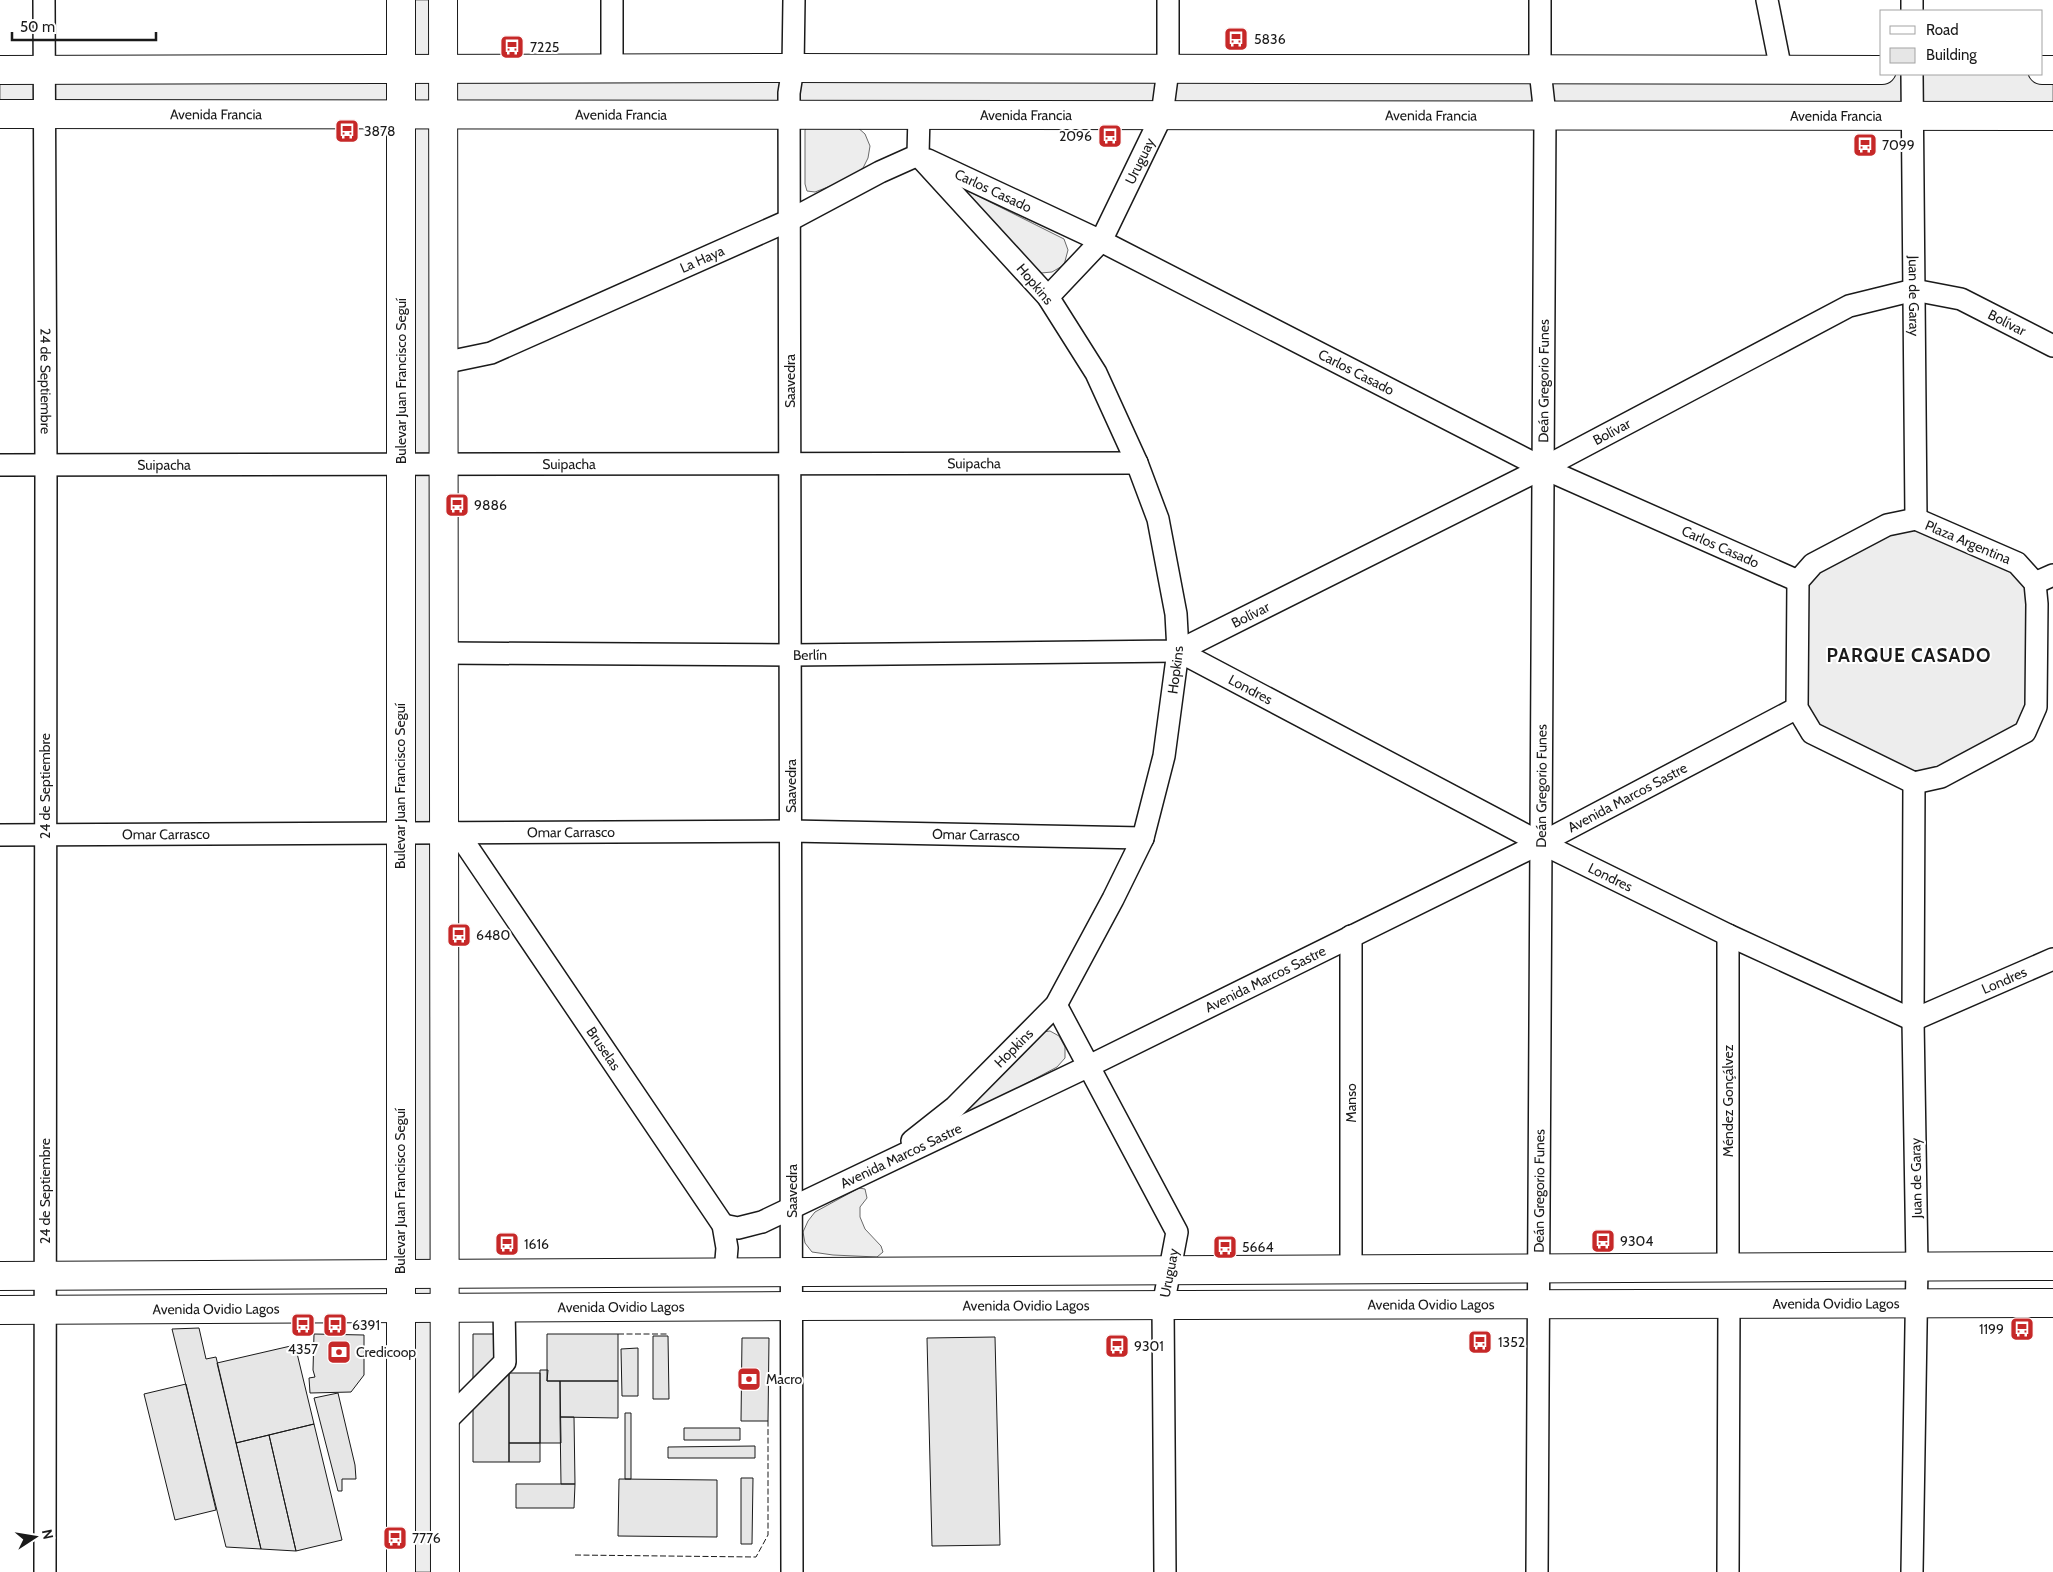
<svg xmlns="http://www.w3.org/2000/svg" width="2053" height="1572" viewBox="0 0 2053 1572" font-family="Cabin,sans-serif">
<rect width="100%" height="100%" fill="#fff"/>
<path fill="#ededed" stroke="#6a6a6a" d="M401 0H443V70L1882 74H2042L2053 70V116L443 114 445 1572H401V115L0 114V70H400Z
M809 124 856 126 865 134 870 146 868 158 863 168 851 178 815 192 807 191 805 184V130Z
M968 191 1064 239 1068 250 1064 265 1052 272 1041 273 994 222 963 196Z
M1916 519 2035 583 2025 732 1914 783 1812 733 1797 708 1798 581Z
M1050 1031 1059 1036 1065 1047V1058L1057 1067 969 1114 966 1112V1108L1042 1032Z
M859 1188 865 1189 867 1198 860 1207V1217L865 1229 881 1246 883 1252 877 1257 833 1255 812 1252 805 1243 803 1232 808 1221 815 1212Z"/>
<path fill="#e6e6e6" stroke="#1a1a1a" d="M199 1328 206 1359 216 1357 261 1549 226 1547 172 1329Z
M314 1334 364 1335V1375L351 1392 310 1393 309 1378 315 1377 313 1370Z
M473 1334H509V1462H473Z
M547 1334H618V1381H547Z
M653 1336H668L669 1399H653Z
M995 1337 1000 1545 932 1546 927 1338Z
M742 1338H769L768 1421H741Z
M295 1345 314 1424 236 1443 217 1363Z
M638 1348V1396H622L621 1349Z
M540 1370H548L547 1381H560L561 1443H540Z
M509 1373H540V1443H509Z
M560 1381H618V1418L560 1417Z
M186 1384 216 1510 175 1520 144 1394Z
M338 1393 355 1465 356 1479H342V1491H338L314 1398Z
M625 1413H631V1479H625Z
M560 1417H574L575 1484H561Z
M314 1424 342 1540 296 1551 269 1435Z
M684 1428H740V1440H684Z
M269 1435 296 1551 261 1549 236 1443Z
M509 1443H540V1462H509Z
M755 1446V1458H668V1447Z
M741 1478H753L752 1544H741Z
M619 1479 717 1480V1537L618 1536Z
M516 1484H575L574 1508H516Z"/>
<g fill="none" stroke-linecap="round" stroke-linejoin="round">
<g stroke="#1a1a1a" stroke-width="24">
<g id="minor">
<path id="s1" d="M44 0 46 465 45 1572"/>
<path d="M612 0V70"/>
<path d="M1767 0 1781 70"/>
<path d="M1912 11V0"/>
<path id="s2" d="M1912 74 1916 519"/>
<path id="s3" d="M928 160 1101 241 1543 468 1798 581"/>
<path id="s4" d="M1048 297 1101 241 1162 115 1168 70V0"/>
<path id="s5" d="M443 363 491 353 790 220 880 172 918 155 919 115"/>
<path id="s6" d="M0 465 1137 463"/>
<path d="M1916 519 2017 563 2035 583 2037 604 2036 707 2025 732 1941 777 1914 783 1812 733 1797 708 1798 581 1813 564 1887 525Z"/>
<path d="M2035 583 2053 575"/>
<path id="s7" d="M1178 651 1541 843 1728 935 1913 1020 2053 959"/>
<path id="s8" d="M444 653 791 655 1178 651 1543 468 1849 306 1914 290 1961 299 2053 346"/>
<path id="s9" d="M458 833 723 1225 727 1248 725 1272"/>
<path id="s10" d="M0 835 791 831 1143 838"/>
<path d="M1351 936V1269"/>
<path d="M1056 1005 1177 1232 1163 1306 1165 1572"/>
<path id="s11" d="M912 1141 955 1107 1056 1005 1113 899 1143 838 1164 756 1178 651 1176 614 1158 519 1137 463 1096 373 1048 297 918 155"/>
<path id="s12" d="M723 1225 738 1228 762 1222 1089 1066 1541 843 1797 708"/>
<path d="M1728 1267V935"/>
<path d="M445 1422 505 1362 504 1307"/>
<path d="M792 1572 789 93 793 68 794 0"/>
<path id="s13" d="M1537 1572 1545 115 1540 70V0"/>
<path d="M1728 1572 1729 1305"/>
<path d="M1912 1572 1917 1266 1913 1020 1914 783"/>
</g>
</g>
<g stroke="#1a1a1a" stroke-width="30">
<g id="major">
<path d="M443 0 445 1572"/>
<path d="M0 70 793 68 1882 70"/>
<path d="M2042 70H2053"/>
<path id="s14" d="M0 114 2053 116"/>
<path d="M0 1276 2053 1266"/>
<path id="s15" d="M0 1310 792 1306 2053 1303"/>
<path d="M401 1572V0"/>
</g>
</g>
<use href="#minor" stroke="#fff" stroke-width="21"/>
<use href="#major" stroke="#fff" stroke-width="28"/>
<path stroke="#1a1a1a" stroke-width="1" stroke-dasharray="6 2.5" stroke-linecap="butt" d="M618 1334H668
M575 1555 756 1557 768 1535V1421"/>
</g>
<defs>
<g id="bus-square" transform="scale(1.25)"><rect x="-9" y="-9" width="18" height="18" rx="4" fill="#c62828" stroke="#fff"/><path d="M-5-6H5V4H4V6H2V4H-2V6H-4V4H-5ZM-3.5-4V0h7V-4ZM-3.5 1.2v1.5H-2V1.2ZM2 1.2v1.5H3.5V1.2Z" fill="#fff"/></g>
<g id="bank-square" transform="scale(1.25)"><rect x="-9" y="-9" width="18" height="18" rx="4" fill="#c62828" stroke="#fff"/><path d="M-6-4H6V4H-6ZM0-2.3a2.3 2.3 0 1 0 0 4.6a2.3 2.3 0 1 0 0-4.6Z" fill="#fff"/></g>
</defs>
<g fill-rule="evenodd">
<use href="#bus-square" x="1236" y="39"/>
<use href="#bus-square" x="512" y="47"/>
<use href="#bus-square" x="347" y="131"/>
<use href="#bus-square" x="1110" y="136"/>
<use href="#bus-square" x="1865" y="145"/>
<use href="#bus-square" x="457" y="505"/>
<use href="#bus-square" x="459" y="935"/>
<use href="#bus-square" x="1603" y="1241"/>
<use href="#bus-square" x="507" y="1244"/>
<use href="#bus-square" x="1225" y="1247"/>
<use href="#bus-square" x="303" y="1325"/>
<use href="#bus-square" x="335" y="1325"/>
<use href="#bus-square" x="2022" y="1329"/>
<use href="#bus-square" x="1480" y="1342"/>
<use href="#bus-square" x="1117" y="1346"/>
<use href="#bank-square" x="339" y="1352"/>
<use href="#bank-square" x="749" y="1379"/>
<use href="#bus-square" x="395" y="1538"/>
</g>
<g text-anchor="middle" stroke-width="4" stroke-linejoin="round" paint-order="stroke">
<g font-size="14" fill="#1a1a1a" stroke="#fff" text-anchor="start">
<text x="1254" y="44">5836</text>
<text x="530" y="52">7225</text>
<text x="364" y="136">3878</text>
<text x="1092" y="141" text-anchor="end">2096</text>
<text x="1882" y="150">7099</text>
<text x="474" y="510">9886</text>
<text x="476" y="940">6480</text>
<text x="1620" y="1246">9304</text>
<text x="524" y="1249">1616</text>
<text x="1242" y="1252">5664</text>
<text x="352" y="1330">6391</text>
<text x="2004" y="1334" text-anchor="end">1199</text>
<text x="1498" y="1347">1352</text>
<text x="1134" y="1351">9301</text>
<text x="303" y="1354" text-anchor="middle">4357</text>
<text x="356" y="1357">Credicoop</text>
<text x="766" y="1384">Macro</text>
<text x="412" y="1543">7776</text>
</g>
<g font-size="14" fill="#1a1a1a" stroke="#fff">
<text dy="5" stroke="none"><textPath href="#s14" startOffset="216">Avenida Francia</textPath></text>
<text dy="5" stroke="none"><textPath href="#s14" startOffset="621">Avenida Francia</textPath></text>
<text dy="5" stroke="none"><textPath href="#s14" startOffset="1026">Avenida Francia</textPath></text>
<text dy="5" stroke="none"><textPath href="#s14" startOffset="1431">Avenida Francia</textPath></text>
<text dy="5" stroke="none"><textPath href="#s14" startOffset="1836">Avenida Francia</textPath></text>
<text dy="5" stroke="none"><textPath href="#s4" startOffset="166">Uruguay</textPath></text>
<text dy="5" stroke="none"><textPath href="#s3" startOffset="72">Carlos Casado</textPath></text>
<text dy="5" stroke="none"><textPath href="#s5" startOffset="280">La Haya</textPath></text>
<text transform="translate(1035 284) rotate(50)" y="5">Hopkins</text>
<text dy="5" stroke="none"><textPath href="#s2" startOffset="222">Juan de Garay</textPath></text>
<text dy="5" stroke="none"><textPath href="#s8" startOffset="1655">Bolívar</textPath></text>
<text dy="5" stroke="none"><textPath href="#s3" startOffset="478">Carlos Casado</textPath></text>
<text dy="5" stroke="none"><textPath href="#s1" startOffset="381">24 de Septiembre</textPath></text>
<text transform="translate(401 381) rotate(-90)" y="5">Bulevar Juan Francisco Seguí</text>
<text transform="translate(790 381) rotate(-90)" y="5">Saavedra</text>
<text dy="5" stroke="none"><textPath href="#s13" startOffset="1191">Deán Gregorio Funes</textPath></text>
<text dy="5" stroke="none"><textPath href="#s8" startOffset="1220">Bolívar</textPath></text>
<text dy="5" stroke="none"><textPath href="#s6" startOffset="974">Suipacha</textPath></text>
<text dy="5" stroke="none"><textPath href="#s6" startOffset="569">Suipacha</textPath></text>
<text dy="5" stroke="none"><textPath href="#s6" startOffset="164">Suipacha</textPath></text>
<text transform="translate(1968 542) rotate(23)" y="5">Plaza Argentina</text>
<text dy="5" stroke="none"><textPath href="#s3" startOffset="882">Carlos Casado</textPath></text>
<text dy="5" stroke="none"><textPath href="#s8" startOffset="815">Bolívar</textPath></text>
<text dy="5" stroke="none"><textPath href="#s8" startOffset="366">Berlín</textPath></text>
<text dy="5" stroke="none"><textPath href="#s11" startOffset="558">Hopkins</textPath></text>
<text dy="5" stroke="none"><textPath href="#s7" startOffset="82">Londres</textPath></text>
<text transform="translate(45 786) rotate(-90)" y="5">24 de Septiembre</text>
<text transform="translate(400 786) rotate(-90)" y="5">Bulevar Juan Francisco Seguí</text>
<text transform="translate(791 786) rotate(-90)" y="5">Saavedra</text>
<text dy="5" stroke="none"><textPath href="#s13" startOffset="786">Deán Gregorio Funes</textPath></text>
<text dy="5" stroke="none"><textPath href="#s12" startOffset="1004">Avenida Marcos Sastre</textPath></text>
<text dy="5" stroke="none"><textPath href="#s10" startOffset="571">Omar Carrasco</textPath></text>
<text dy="5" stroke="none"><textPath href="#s10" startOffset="166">Omar Carrasco</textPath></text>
<text dy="5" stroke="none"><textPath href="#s10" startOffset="976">Omar Carrasco</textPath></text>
<text dy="5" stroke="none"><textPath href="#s7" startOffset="488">Londres</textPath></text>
<text dy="5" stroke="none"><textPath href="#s12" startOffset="599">Avenida Marcos Sastre</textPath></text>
<text dy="5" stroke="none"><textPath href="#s7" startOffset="922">Londres</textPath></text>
<text dy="5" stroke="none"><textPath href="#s9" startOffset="260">Bruselas</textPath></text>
<text dy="5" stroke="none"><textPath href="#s11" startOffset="138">Hopkins</textPath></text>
<text transform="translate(1728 1101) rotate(-90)" y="5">Méndez Gonçálvez</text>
<text transform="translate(1351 1103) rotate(-90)" y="5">Manso</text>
<text dy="5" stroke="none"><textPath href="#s12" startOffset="194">Avenida Marcos Sastre</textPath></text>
<text transform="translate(1916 1178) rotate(-91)" y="5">Juan de Garay</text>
<text transform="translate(45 1191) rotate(-90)" y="5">24 de Septiembre</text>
<text transform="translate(400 1191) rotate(-90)" y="5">Bulevar Juan Francisco Seguí</text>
<text transform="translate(792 1191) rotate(-90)" y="5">Saavedra</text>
<text dy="5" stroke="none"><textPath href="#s13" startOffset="381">Deán Gregorio Funes</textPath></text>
<text transform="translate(1169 1273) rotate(-79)" y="5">Uruguay</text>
<text dy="5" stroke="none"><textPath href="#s15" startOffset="1431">Avenida Ovidio Lagos</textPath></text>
<text dy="5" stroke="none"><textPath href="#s15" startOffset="1836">Avenida Ovidio Lagos</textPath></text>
<text dy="5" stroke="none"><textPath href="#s15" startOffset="1026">Avenida Ovidio Lagos</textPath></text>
<text dy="5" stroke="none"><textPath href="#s15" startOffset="621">Avenida Ovidio Lagos</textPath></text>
<text dy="5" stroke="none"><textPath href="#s15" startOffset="216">Avenida Ovidio Lagos</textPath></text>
</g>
<g font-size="19" font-weight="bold" letter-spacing="1" fill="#1a1a1a" stroke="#fff">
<text x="1909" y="662">PARQUE CASADO</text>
</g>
</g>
<rect x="1880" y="10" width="162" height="65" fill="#ffffff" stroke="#a3a3a3"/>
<rect x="1890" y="26" width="25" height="8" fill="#ffffff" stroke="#a3a3a3"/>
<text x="1926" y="35" font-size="15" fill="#1a1a1a">Road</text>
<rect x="1890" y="48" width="25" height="15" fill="#e6e6e6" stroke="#a3a3a3"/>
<text x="1926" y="60" font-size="15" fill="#1a1a1a">Building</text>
<g transform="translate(35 1537) rotate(78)" stroke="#ffffff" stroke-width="4" paint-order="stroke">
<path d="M0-4L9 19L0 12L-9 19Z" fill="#1a1a1a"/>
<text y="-8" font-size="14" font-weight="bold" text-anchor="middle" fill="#1a1a1a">N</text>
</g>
<path d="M12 32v8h144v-8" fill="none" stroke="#1a1a1a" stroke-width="2.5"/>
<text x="20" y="32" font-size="15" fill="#1a1a1a" stroke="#ffffff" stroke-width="4" paint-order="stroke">50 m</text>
</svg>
